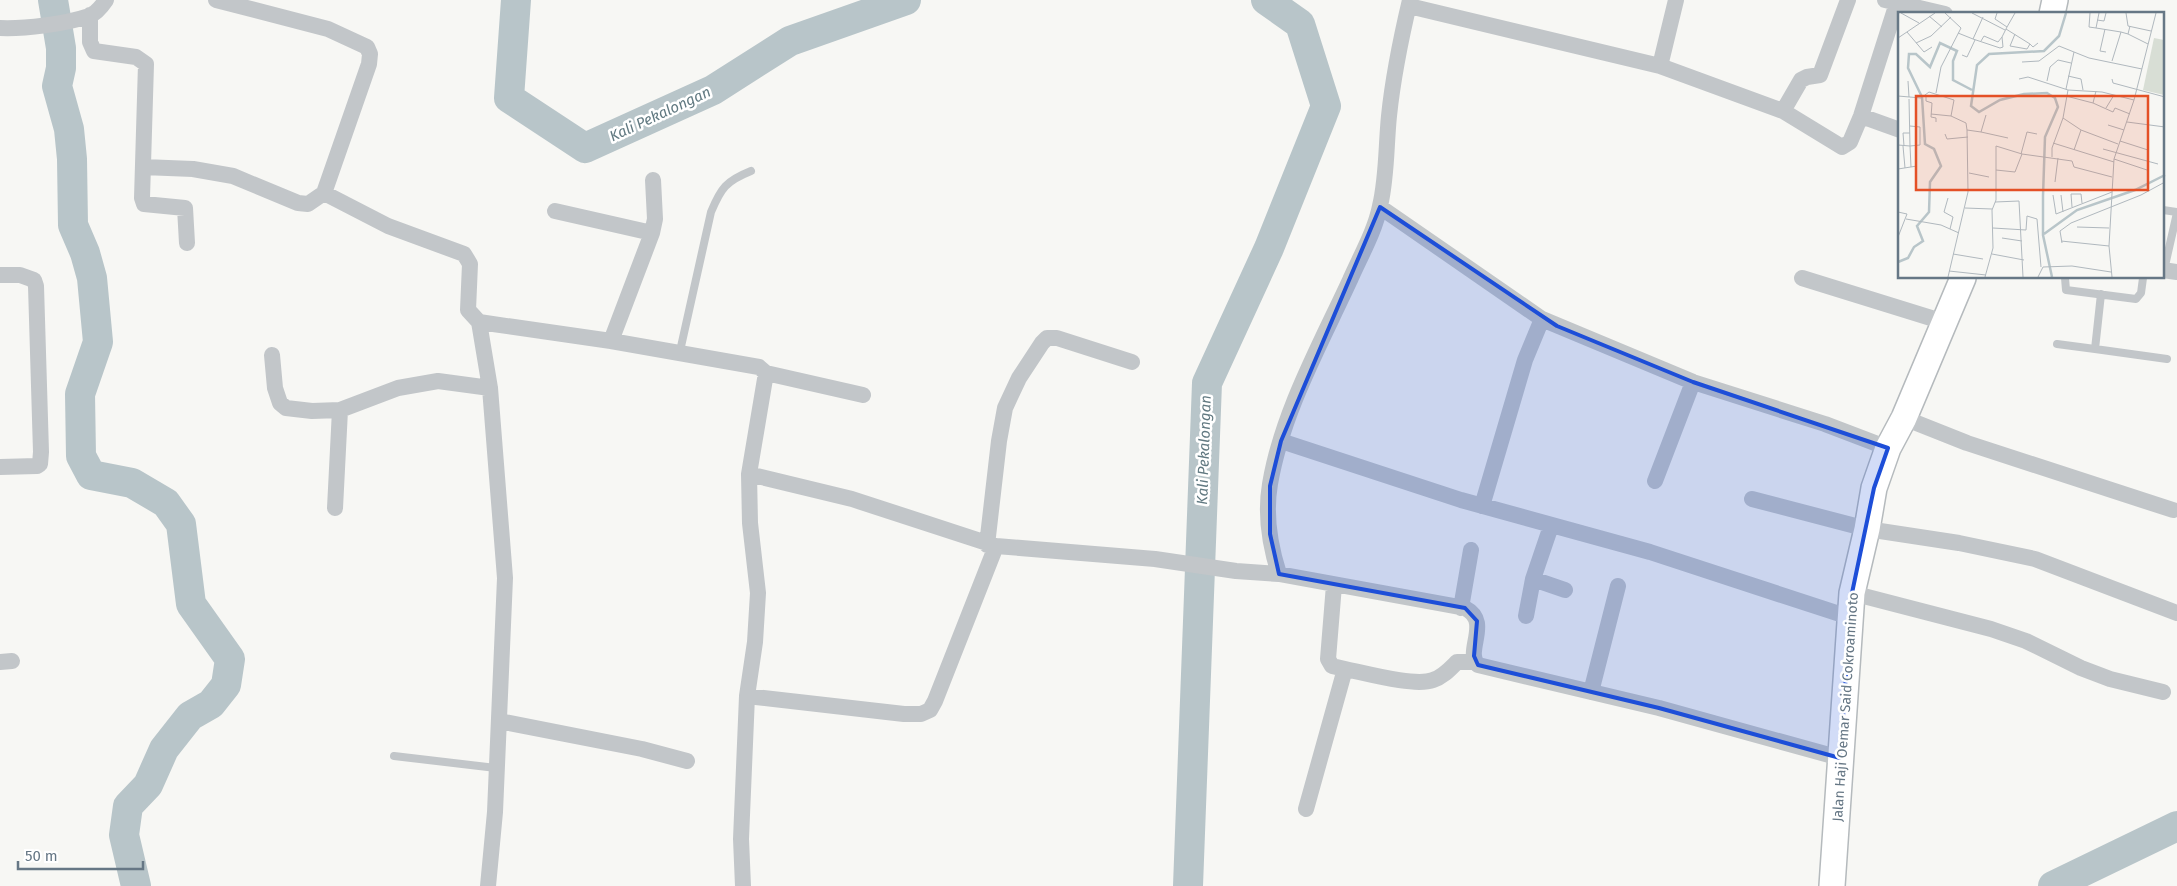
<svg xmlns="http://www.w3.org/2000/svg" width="2177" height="886" viewBox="0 0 2177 886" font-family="'Fira Sans',sans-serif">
<rect width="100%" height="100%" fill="#f7f7f4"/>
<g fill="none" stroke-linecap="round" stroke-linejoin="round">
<path stroke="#b8c5c9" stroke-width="30" d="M53 0 61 48V68L57 86 69 129 72 159 73 225 85 253 92 278 98 342 80 394 81 456 91 475 132 483 166 503 181 524 191 604 230 659 226 685 211 704 190 716 164 749 148 785 128 806 124 835 136 886
M516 0 509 98 585 148 713 90 790 41 906 0
M1188 886 1207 383 1269 248 1326 106 1300 24 1266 0
M2053 886 2177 826"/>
<g stroke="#b5babd" stroke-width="28">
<path id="primary" d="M2052 14 2055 0
M1832 886 1852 593 1867 529 1874 488 1888 448 1904 418 1963 278"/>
</g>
<path stroke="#c2c6c9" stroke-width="8" d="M2163 210 2177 212
M2164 270 2177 213
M2065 278 2066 290 2136 299 2141 293 2143 278
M2101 294 2095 349 2167 359
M2057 344 2095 349
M680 351 711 212C721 188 726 181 751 171
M394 756 496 768"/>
<path stroke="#c2c6c9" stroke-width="16" d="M216 0 328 29 367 47 370 54 369 64 324 193 388 226 464 254 470 264 468 310 479 322 611 341 652 233 655 219 653 180
M1676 0 1660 66 1783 111 1842 147 1850 142 1861 116 1897 3
M1885 0 1945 14
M1409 6 1660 66
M90 15V42L94 51 136 57 146 64 142 198 144 204 185 208 187 243
M0 28C25 29 65 24 89 16 97 13 102 6 106 0
M1783 111 1801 80 1807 77 1820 75 1848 0
M1861 116 1900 130
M143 167 193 169 233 176 298 203 308 204 324 193
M1380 207 1542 319 1693 382 1825 424 1888 448
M555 211 652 233
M2163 270 2177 272
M0 275H20L34 280 36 286 41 452 40 464 37 466 0 467
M1802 278 1944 322
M479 322 490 388 505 578 495 812 488 886
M611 341 759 367 766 373 863 395
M272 355 275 388 280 403 286 408 312 411 340 410 398 388 438 381 490 388
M1904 418 1967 443 2173 510
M1281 441 1461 500 1650 552 1852 618
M749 474 766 373
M1655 481 1693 382
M1752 499 1867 529 1959 543 2035 559 2177 613
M1482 506 1525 360 1542 319
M335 508 340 410
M987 545 999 441 1005 408 1019 378 1042 343 1047 338H1057L1132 362
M1279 574C1270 546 1265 513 1270 484 1282 413 1320 345 1350 280 1360 257 1375 231 1380 206 1387 177 1386 145 1389 116 1393 77 1401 38 1410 0
M1533 579 1565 590
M1852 593 1991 629 2026 641 2081 668 2110 679 2163 692
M1461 608 1471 550
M1526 616 1533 579 1551 526
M0 662 12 661
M1345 669C1365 673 1415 687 1433 680 1443 677 1450 669 1457 662H1475
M1591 692 1618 586
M747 696 755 642 758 593 750 523 749 474 852 499 996 546
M499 721 642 749 687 761
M1306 809 1345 669 1332 666 1328 659 1334 585
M743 886 741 839 747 696 904 714H921L930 710 935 701 996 546 1155 559 1236 571 1279 574 1465 608C1492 622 1464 651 1478 665L1659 708 1840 758"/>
<use href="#primary" stroke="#fff" stroke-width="25"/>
</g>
<path fill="#1d4ed8" fill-opacity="0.2" stroke="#1d4ed8" stroke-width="4" stroke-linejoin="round" d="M1380 207 1557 326 1693 382 1888 448 1874 488 1852 593 1840 758 1659 708 1478 665 1474 656 1477 621 1465 608 1279 574 1270 534V486L1281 441Z"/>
<g text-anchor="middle" stroke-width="5" stroke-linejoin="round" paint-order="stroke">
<g font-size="14" fill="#667785" stroke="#fff">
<text transform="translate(1845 707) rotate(-86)" y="5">Jalan Haji Oemar Said Cokroaminoto</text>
</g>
<g font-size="15" font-style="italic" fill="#617981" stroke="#fff">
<text transform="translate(660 114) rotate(-25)" y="5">Kali Pekalongan</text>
<text transform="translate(1204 450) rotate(-88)" y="5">Kali Pekalongan</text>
</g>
</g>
<g transform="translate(1898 12)">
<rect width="266" height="266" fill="#f7f7f4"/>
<path d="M256 26 266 28V83L245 78Z" fill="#d8ded5"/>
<path fill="none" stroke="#b8c5c9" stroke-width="2.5" d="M146 222 179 198 237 178 267 163M0 250 10 246 16 235 25 229 19 214 31 200 32 170 43 154 36 137 27 132 24 85 10 56 11 42H18L32 55 42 31 59 39 55 49V68L74 78M154 265 145 223V184L147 125 160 95 157 86 149 81 126 82 102 88 81 100 73 94 79 53 91 42 146 39 161 24 168 1"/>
<path fill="none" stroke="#b0b8be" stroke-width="1" d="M3 1 21 11M74 1 107 18M192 1 191 15 198 16M201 1 198 16 223 20M228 1 230 14 253 19M31 4 44 15M199 8 206 9 208 1M109 15 117 1M108 17 132 32M207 17 202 39 208 40M9 20 26 40 34 35M60 21 75 27 85 5M117 22 112 34 129 37 132 32 135 35 140 31M230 22 250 32M0 26 37 1M75 27 102 36 105 35 104 25M83 29 86 24 100 30 104 25 109 15 97 7 99 1M18 31 33 24 53 5M64 43 69 45 77 28M214 49 223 20 230 22 232 14M124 50 141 49 161 34 191 46 244 57M170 64 183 67 185 78M121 67 130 65 170 78 204 80 236 88M214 67 215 71 267 85M10 69 11 85M149 69 152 55 160 48 173 51M168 77 176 40M198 79 195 91 215 100 217 96 232 102M38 81 43 55 63 16 47 1M0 84 23 86 31 80 56 88 53 104 68 111 69 118 83 120 88 103M168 84 195 91M28 85V89L34 91 33 105 38 106V110M208 96 216 83M33 102 53 104M165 106 183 118 220 132M229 110 267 115M210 113 226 118M12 114 22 115V133L12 134 13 155M83 120 110 126M47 122 49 127 70 125M222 129 250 138M155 131 216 150M0 133 12 134 11 87M5 134 7 156M6 134 5 121H12M205 137 260 152M176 138 183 118M123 142 129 120 139 122M154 145V136L165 106 170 78M216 147 249 158M0 157 19 154M98 158V134L124 142M71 161 91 165M157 170 160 146M155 183 158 202 214 180M163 183 165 200M50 186 46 200 55 205 52 217M97 190 121 189 125 265M174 195 173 182H183L184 191M67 196 94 197M0 200 9 202 0 225M8 207 43 213 61 221M179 215 211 216M95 216 128 218 129 204 139 207 143 255M104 226 124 229M163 229 211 234M164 231 162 219 173 211 243 183 267 170M55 242 85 247M94 242 126 248M51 259 88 263M50 265 70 180 69 118M87 265 95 236 94 198 98 188V158L117 160 124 142 174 149 176 155 214 165M140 265 145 255 174 254 213 260M214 265 211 234 216 147 236 88 258 1"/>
<path fill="#e45026" fill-opacity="0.15" stroke="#e45026" stroke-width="2.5" d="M18 84H250V178H18Z"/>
<rect width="266" height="266" fill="none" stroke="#667785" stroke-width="2.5"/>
</g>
<path d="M18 861v8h125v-8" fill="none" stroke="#667785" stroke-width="2.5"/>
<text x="25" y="861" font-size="15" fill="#667785" stroke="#ffffff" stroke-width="4" paint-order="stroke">50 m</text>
</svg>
